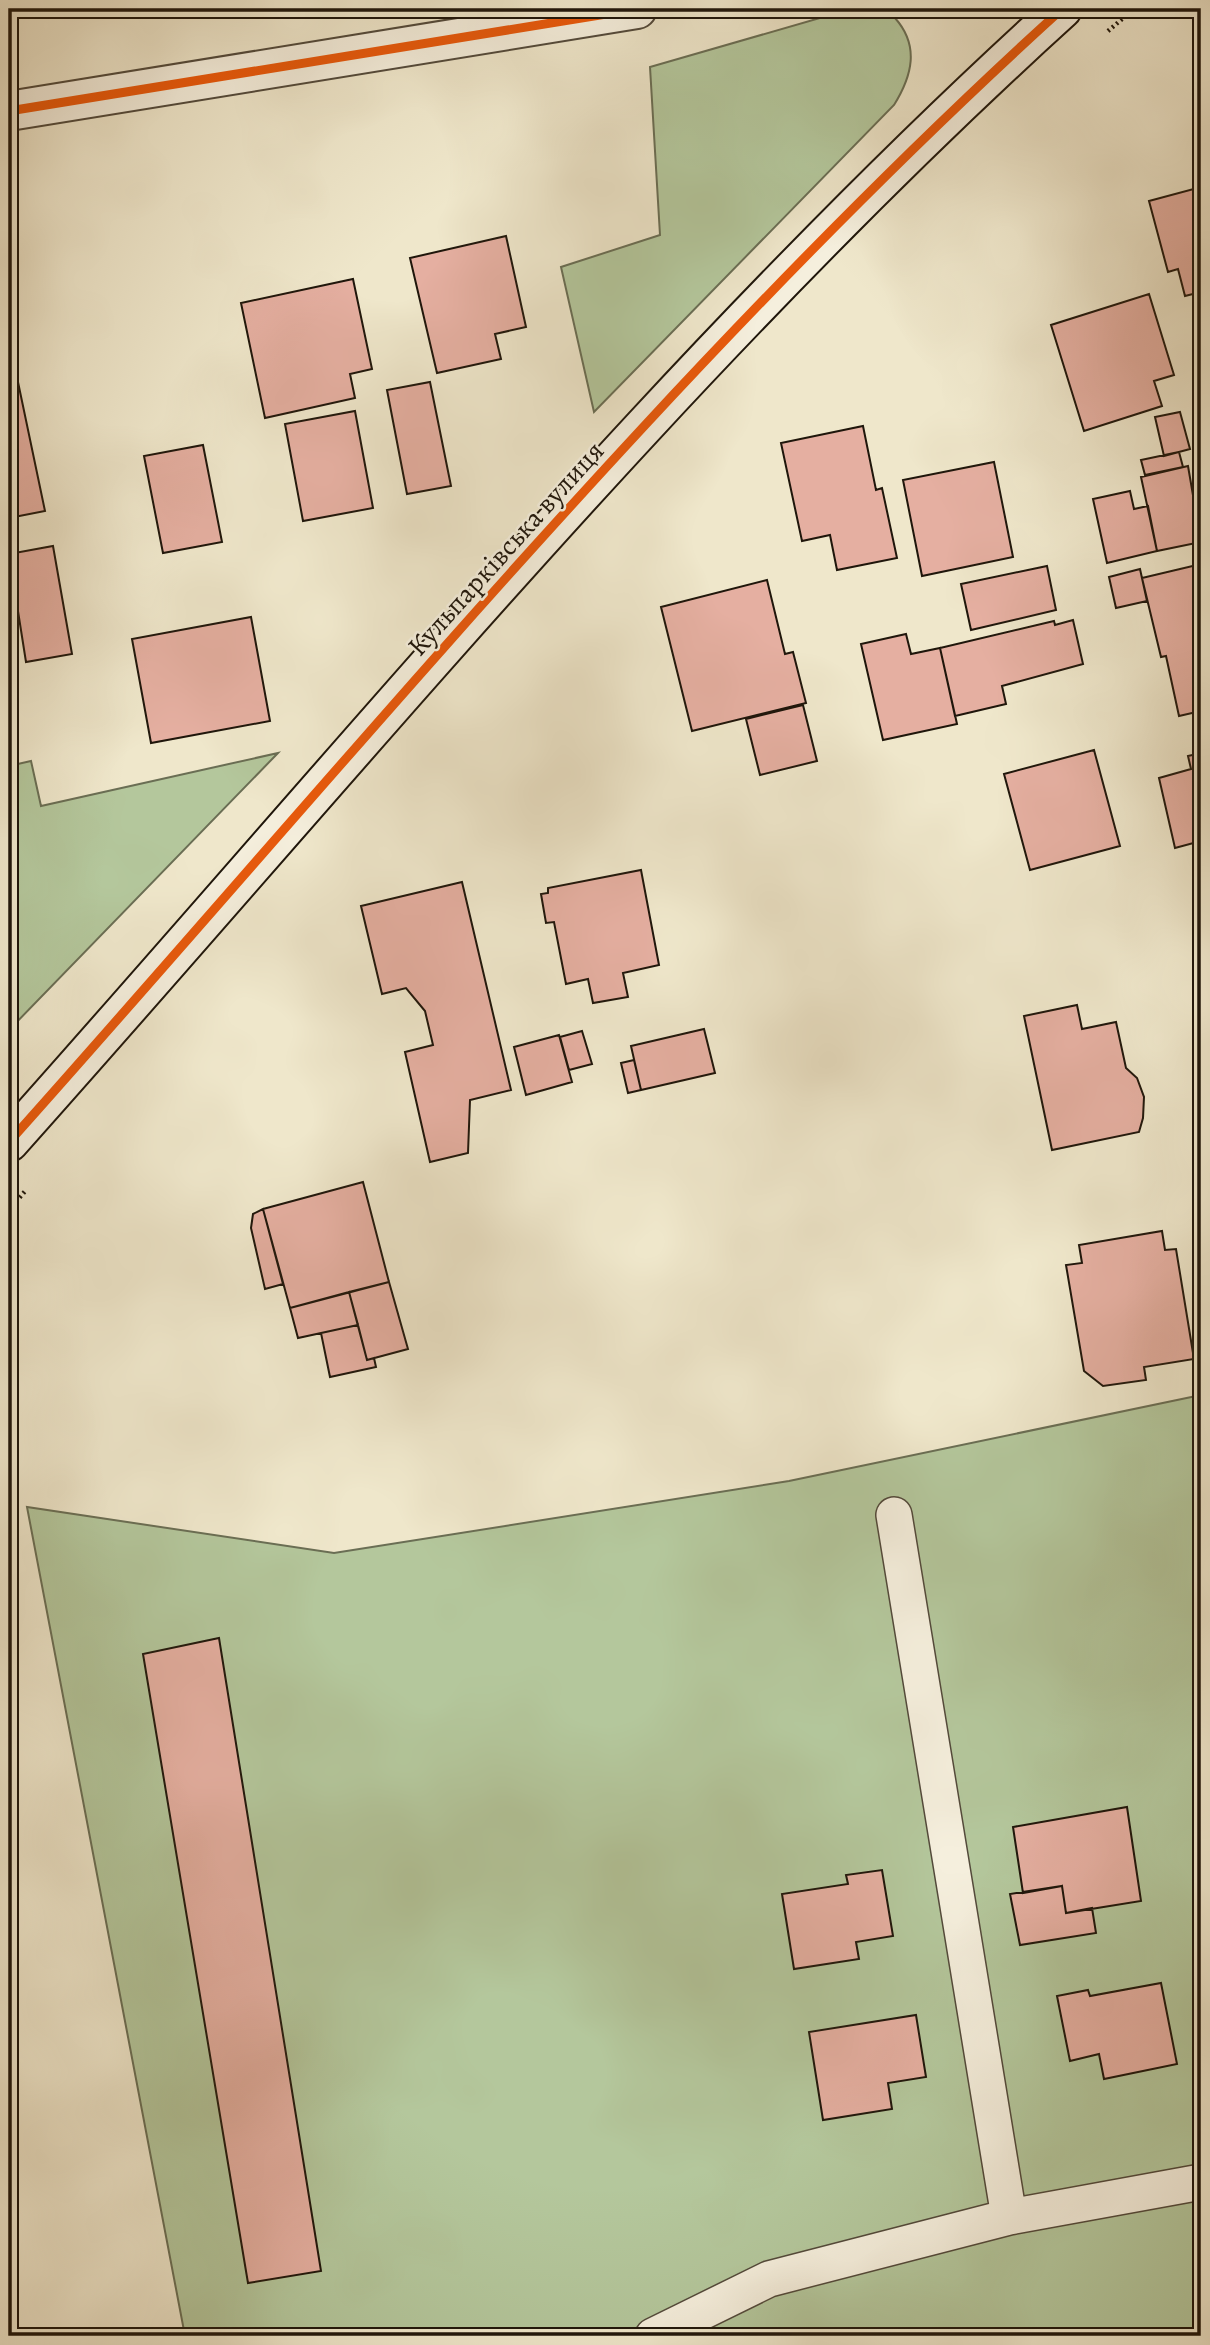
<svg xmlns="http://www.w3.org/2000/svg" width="1210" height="2345" viewBox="0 0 1210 2345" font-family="Alegreya,serif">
<rect width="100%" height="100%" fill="#efe7cb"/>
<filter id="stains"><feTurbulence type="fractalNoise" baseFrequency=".00286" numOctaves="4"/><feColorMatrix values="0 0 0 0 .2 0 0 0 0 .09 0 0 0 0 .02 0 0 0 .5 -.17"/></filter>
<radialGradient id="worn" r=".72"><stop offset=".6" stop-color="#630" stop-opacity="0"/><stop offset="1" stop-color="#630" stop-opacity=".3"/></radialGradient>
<path fill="#b4c79c" stroke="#6a6e54" stroke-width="2" d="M844 11 871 12 895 18C920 46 912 76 894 105L594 412 561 267 660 235 650 67Z
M278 753 9 1030V766L31 761 41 806Z
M1201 1395V2336H185L27 1507 334 1553 789 1481Z"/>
<path fill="#e5afa1" stroke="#1f160b" stroke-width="2" d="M1201 187V292L1185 296 1178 269 1168 272 1149 201Z
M506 236 526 327 495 334 501 359 437 373 410 258Z
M353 279 372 369 350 374 355 398 265 418 241 303Z
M1149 294 1174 375 1154 381 1162 406 1084 431 1051 325Z
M14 363 45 511 9 518V364Z
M430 382 451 486 407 494 387 390Z
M355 411 373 508 303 521 285 424Z
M1180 412 1190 449 1164 456 1155 417Z
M863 426 876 490 882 488 897 558 837 570 830 535 802 541 781 443Z
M203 445 222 542 163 553 144 456Z
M1179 452 1183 467 1145 475 1141 460Z
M994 462 1013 557 922 576 903 480Z
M1188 466 1201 542 1157 551 1141 477Z
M1130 491 1134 509 1148 506 1157 551 1107 563 1093 499Z
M53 546 72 654 26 662 9 554Z
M1201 564V711L1179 716 1166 656 1161 657 1142 578Z
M1047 566 1056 610 971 630 961 584Z
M1140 569 1147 601 1116 608 1109 577Z
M767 580 785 654 793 652 806 703 692 731 661 607Z
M251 617 270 721 151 743 132 639Z
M1073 620 1083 664 1002 686 1006 704 955 716 940 648 1054 621 1055 625Z
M906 634 911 654 940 648 957 724 883 740 861 644Z
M803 705 817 761 760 775 746 719Z
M1094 750 1120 846 1030 870 1004 774Z
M1201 753V841L1175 848 1159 778 1191 769 1188 756Z
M641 870 659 965 623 973 628 997 593 1003 588 979 566 984 554 922 546 923 541 894 548 893V888Z
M462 882 511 1090 470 1100 468 1153 430 1162 405 1052 433 1045 425 1011 406 988 382 994 361 906Z
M1077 1005 1082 1029 1116 1022 1126 1068 1137 1078 1144 1097 1143 1118 1139 1132 1052 1150 1024 1016Z
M704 1029 715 1073 641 1090 631 1046Z
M582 1031 592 1064 569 1070 560 1037Z
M559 1035 572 1082 526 1095 514 1047Z
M634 1060 641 1090 628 1093 621 1063Z
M363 1182 389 1282 290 1308 263 1209Z
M263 1209 283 1284 265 1289 251 1228 253 1214Z
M1162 1231 1165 1250 1176 1249 1194 1359 1144 1367 1146 1380 1103 1386 1084 1371 1066 1265 1082 1263 1079 1245Z
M389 1282 408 1349 367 1360 349 1292Z
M349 1292 358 1325 298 1338 290 1308Z
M358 1325 367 1360 374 1358 376 1367 330 1377 321 1333Z
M219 1638 321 2271 248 2283 143 1654Z
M1127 1807 1141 1901 1066 1913 1062 1886 1023 1893 1013 1827Z
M882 1870 893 1936 856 1942 859 1959 794 1969 782 1894 848 1884 846 1875Z
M1062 1886 1066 1913 1092 1908 1096 1933 1020 1945 1010 1894Z
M1161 1983 1177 2064 1104 2079 1099 2054 1070 2061 1057 1996 1088 1990 1090 1996Z
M916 2015 926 2077 888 2083 892 2109 823 2120 809 2032Z"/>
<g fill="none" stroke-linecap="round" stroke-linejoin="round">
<g stroke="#534a3b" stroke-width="38">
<path id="service" d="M894 1515 1009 2217
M653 2336 769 2279 1009 2217 1201 2182"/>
</g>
<g stroke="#534a3b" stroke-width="42">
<path id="tertiary" d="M9 111 637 9"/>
</g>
<g stroke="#1f160b" stroke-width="42">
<path id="secondary" d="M9 1142C352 758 680 355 1062 9"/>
</g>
<path stroke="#1f160b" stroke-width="4.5" stroke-dasharray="2 3.5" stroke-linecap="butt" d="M1108 31 1134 9
M9 1210 26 1190"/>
<use href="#service" stroke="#f5efdd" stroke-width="35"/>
<use href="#tertiary" stroke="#f5efdd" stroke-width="38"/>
<use href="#secondary" stroke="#f5efdd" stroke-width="38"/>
<g stroke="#f5efdd" stroke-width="13">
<path id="cycleway" d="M9 111 637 9
M9 1142C352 758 680 355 1062 9"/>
</g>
<use href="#cycleway" stroke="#e8590c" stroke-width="9"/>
</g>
<g text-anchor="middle" stroke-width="5" stroke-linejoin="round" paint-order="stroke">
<g font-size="28" fill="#1f160b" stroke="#f5efdd">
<text transform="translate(505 548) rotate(-48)" y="10">Кульпарківська вулиця</text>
</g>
</g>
<rect width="1210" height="2345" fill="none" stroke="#efe7cb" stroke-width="35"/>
<rect x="10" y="10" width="1189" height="2324" fill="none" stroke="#1f160b" stroke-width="3.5"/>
<rect x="18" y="18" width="1175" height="2310" fill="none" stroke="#1f160b" stroke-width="2"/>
<rect width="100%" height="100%" filter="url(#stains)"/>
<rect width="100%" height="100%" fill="url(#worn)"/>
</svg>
